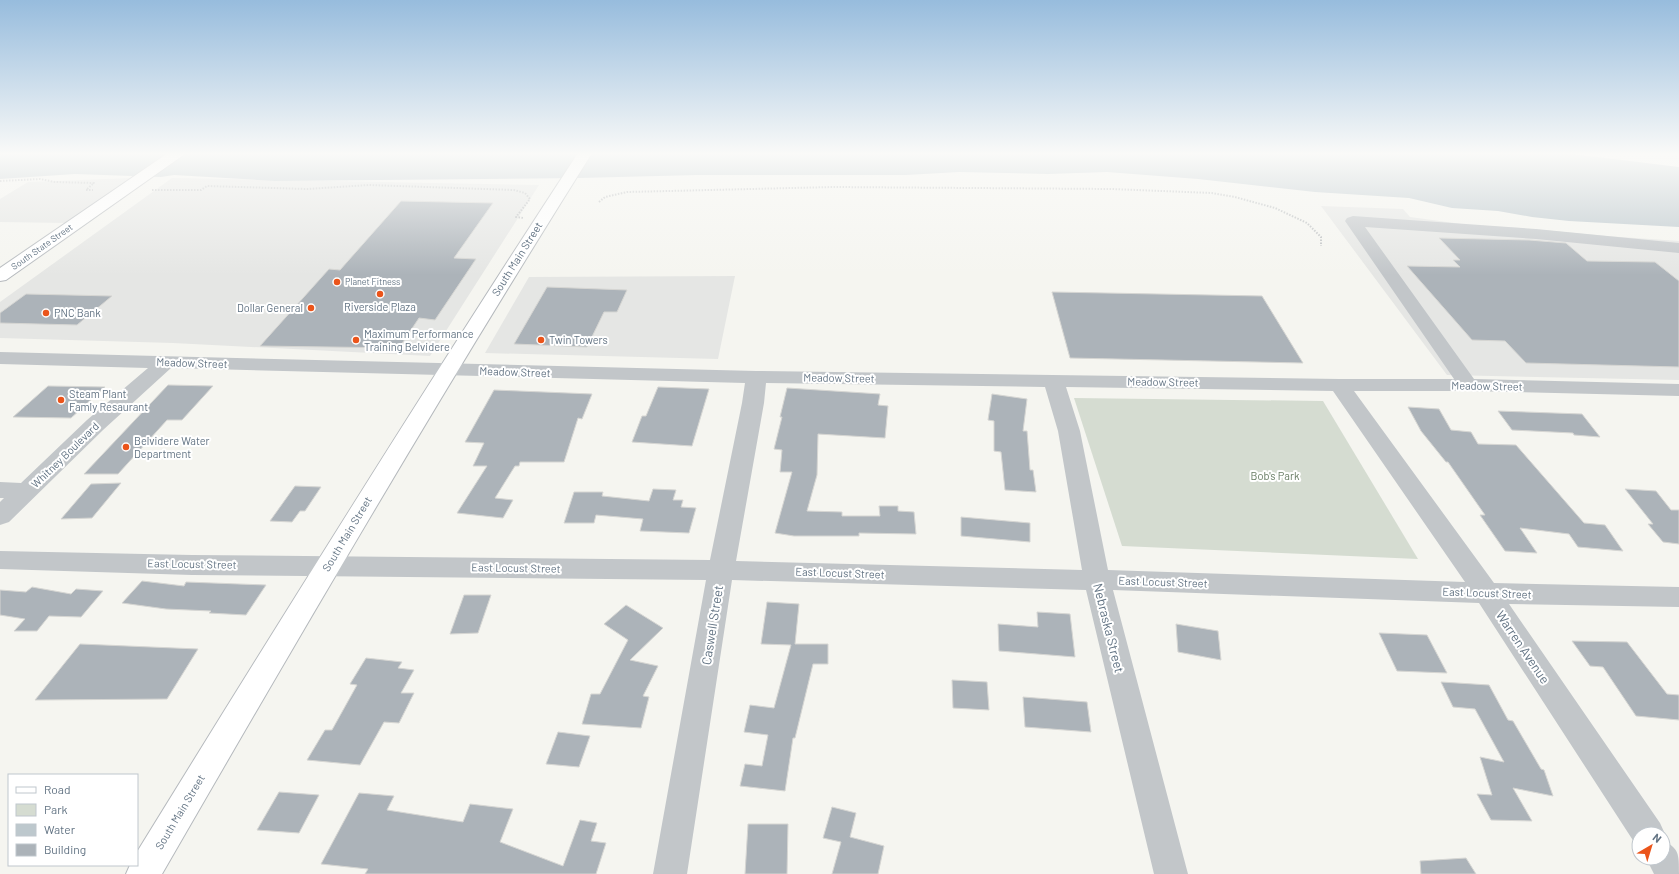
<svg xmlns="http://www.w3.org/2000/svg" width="1679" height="874" viewBox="0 0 1679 874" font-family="Barlow,sans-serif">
<rect width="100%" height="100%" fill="#f5f5f0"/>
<path fill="#e5e6e4" d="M132 178 67 223 0 222V199L28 182Z
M172 178 539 185 430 356 173 343 0 338V302Z
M1321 206 1403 209 1410 217 1469 225 1521 228 1606 236 1679 241V380L1447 375Z
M735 276 718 359 485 353 529 277Z"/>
<path fill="#d5dcd1" d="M1074 398 1323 401 1418 559 1122 546Z"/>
<path fill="#bdc8cd" d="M0 153H1565L1679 167V227L1569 221 1532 217 1498 211 1452 208 1409 198 1315 192 1198 179 1107 172 1048 174 959 172 906 175H697L579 178 275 181 174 175 161 177 75 174 0 179Z"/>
<path fill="#acb3b9" stroke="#d6d6d3" d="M401 201 493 203 454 258 476 259 435 320 419 318 399 348 260 346 329 269 340 270Z
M1439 238 1529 240 1566 243 1587 261 1655 262 1679 281V367L1526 363 1505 341 1472 340 1407 266 1460 267 1453 260H1460Z
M547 287 627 290 617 312H604L587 347 514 344Z
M1052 292 1262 296 1303 363 1070 358Z
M26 294 112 296 77 325 0 323V313Z
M168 385 213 386 182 420H167L118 474H84Z
M48 386 105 387 71 418 13 417Z
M658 387 709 389 692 446 632 442 642 416H646Z
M787 388 880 394 878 405 888 406 885 438 818 434 817 475 807 511 842 512V516H880L879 506H898V511L914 512 916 534 859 533V536H794L775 533 792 472H780L782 450 774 449 782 417H780Z
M494 390 592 394 582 419 578 418 564 462H520L519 466H515L495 498 513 500 503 518 457 513 487 466H473L484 443 465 442Z
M992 394 1027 399 1023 431H1027L1030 470H1033L1036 492 1005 490 1001 452 994 451V421L988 420Z
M1408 407 1439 409 1451 430 1471 432 1478 444 1516 445 1584 523 1605 525 1623 551 1578 547 1569 534 1520 528 1537 553 1505 551 1480 515H1485L1448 462H1446L1421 431Z
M1498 411 1582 414 1600 437 1574 435 1573 433 1512 430Z
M121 483 92 518 61 519 91 484Z
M295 486 321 487 305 511H300L292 522 270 521Z
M653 489 676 490 673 500H683L681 507 696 508 689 533 640 531 643 519 596 515 594 523H564L574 492H603L602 496 649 501Z
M1625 489 1656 491 1671 510H1679V544L1663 542 1648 524H1653Z
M961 517 1030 523V542L961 536Z
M142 581 184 586 186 582 266 585 246 615 209 613 211 611 166 609 122 603Z
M32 587 71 594 76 589 103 591 81 617 49 616 37 631H14L25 619 0 615V590L26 592Z
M464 595H491L478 633 450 634Z
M767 602 799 604 795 644H828V664H813L795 738H793L785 791 740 786 745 764 762 766 768 735 744 732 750 705 774 708 791 645 761 644Z
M626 605 663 628 630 660 658 666 643 696 649 697 641 728 582 724 591 694H600L628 640 604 624Z
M1037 612 1070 614 1075 657 999 651 998 624 1038 627Z
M1176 624 1218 631 1221 660 1178 652Z
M1379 633 1427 635 1447 673 1397 671Z
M1572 641 1627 642 1667 694 1679 695V720L1636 716 1603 667 1590 666Z
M80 644 198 649 167 699 35 700Z
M366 658 402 662 398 668 414 670 401 693H414L399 723 384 722 360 765 307 760 325 730H332L357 685 350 684Z
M952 680 987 682 989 710 953 708Z
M1441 682 1489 685 1508 720 1513 721 1541 769 1544 770 1553 796 1513 788 1532 821 1491 820 1477 794 1492 795 1480 757 1504 762 1475 709 1453 707Z
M1023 697 1087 702 1091 732 1025 727Z
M558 732 590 736 579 767 546 764Z
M279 792 319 795 299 833 257 830Z
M359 793 394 796 387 810 463 822 470 804 513 809 500 842 563 866 580 820 597 823 591 841 606 843 596 874H365L368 869 321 864Z
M832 807 856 813 850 837 884 846 878 874H832L841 842 823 838Z
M748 824H788L787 874H745Z
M1466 858 1476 874H1421L1420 861Z"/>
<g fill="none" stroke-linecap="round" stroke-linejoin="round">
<g stroke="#b5b9bd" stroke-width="2">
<path id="major" d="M168 153H184L182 156 6 280 0 281V268Z
M578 153H592C443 390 302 631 162 874H126L130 865H137V852C282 617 427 384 578 153Z"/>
</g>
<path stroke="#bbbec0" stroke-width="2" stroke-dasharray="1.5 1.5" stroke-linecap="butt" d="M0 181 40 179 55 182 94 183 86 190H93
M152 190H201L207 186 307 189 369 185 514 190 525 193 530 199 516 217 524 218
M599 202 605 197 627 192 833 187 1112 189 1212 193 1235 197 1275 208 1307 223 1321 237V246"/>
<path fill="#c2c6c9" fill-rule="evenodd" d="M1353 216 1536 229 1679 243V253L1536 239 1365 227 1474 379 1679 384V396L1468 391H1354L1494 583 1679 587V607L1509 604 1660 823 1665 834 1663 838V834H1639V847L1636 845 1479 603 1113 590 1188 874H1154L1086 590 732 580 687 874H653L706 580 192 575 0 569V551L192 555 710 560 742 403 745 383 171 368 103 430 9 522 0 525V502L4 498H0V482L21 483 87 420 148 368 0 364V352L756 371 1339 379H1454L1345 221 1347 218ZM766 383 1045 387 1058 431 1082 570 736 561 764 403ZM1066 387 1333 391 1465 582 1108 570 1080 431Z
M1663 840C1679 849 1679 853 1679 874H1654L1646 858H1663Z"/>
<use href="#major" fill="#fff" fill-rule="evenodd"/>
</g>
<linearGradient id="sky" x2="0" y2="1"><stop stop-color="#97bcdd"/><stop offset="0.56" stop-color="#fafaf8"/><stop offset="1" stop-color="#fafaf8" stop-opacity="0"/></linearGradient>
<rect width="1679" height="275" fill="url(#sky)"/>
<g fill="#eb541a" stroke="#fff" stroke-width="1.5">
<circle cx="337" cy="282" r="4"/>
<circle cx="380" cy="294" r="4"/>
<circle cx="311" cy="308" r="4"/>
<circle cx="46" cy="313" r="4"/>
<circle cx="356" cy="340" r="4"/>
<circle cx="541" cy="340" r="4"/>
<circle cx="61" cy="400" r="4"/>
<circle cx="126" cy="447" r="4"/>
</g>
<g text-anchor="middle" stroke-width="4" stroke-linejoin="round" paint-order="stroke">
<g font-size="9" fill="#627383" stroke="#fff">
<text transform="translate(42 247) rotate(-35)" y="3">South State Street</text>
</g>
<g font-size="9" fill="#627383" stroke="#fff" text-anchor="start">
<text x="345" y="285">Planet Fitness</text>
</g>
<g font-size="11" fill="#627383" stroke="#fff">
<text transform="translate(517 259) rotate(-58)" y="4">South Main Street</text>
<text transform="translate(192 363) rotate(2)" y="4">Meadow Street</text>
<text transform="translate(515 372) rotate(2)" y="4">Meadow Street</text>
<text transform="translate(839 378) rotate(1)" y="4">Meadow Street</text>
<text transform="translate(1163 382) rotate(1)" y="4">Meadow Street</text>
<text transform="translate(1487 386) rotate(1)" y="4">Meadow Street</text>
<text transform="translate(65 455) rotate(-44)" y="4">Whitney Boulevard</text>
<text transform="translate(347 534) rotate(-59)" y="4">South Main Street</text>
<text transform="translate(192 564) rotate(1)" y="4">East Locust Street</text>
<text transform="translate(516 568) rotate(1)" y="4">East Locust Street</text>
<text transform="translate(840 573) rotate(2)" y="4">East Locust Street</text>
<text transform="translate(1163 582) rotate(2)" y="4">East Locust Street</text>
<text transform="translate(1487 593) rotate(2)" y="4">East Locust Street</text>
<text transform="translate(180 812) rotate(-59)" y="4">South Main Street</text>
</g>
<g font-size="11" fill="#627383" stroke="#fff" text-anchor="start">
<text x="380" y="311" text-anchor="middle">Riverside Plaza</text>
<text x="303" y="312" text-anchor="end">Dollar General</text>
<text x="54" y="317">PNC Bank</text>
<text x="364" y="338">Maximum Performance<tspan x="364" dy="13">Training Belvidere</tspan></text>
<text x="549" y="344">Twin Towers</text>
<text x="69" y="398">Steam Plant<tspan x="69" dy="13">Famly Resaurant</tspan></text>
<text x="134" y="445">Belvidere Water<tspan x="134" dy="13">Department</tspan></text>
</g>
<g font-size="11" fill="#657a61" stroke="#fff">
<text x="1275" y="480">Bob's Park</text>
</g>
<g font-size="13" fill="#627383" stroke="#fff">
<text transform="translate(712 625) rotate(-81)" y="5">Caswell Street</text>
<text transform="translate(1109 628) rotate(76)" y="5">Nebraska Street</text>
<text transform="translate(1523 647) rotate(56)" y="5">Warren Avenue</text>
</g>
</g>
<rect x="8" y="774" width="130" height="92" fill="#ffffff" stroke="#c0c7cd"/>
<rect x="16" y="787" width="20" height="6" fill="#ffffff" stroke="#c0c7cd"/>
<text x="44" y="794" font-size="12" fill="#627383">Road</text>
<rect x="16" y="804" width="20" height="12" fill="#d5dcd1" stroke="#c0c7cd"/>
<text x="44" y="814" font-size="12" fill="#627383">Park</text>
<rect x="16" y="824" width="20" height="12" fill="#bdc8cd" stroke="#c0c7cd"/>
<text x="44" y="834" font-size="12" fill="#627383">Water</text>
<rect x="16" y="844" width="20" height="12" fill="#acb3b9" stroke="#c0c7cd"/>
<text x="44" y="854" font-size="12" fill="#627383">Building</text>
<g transform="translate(1651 846) rotate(38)"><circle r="19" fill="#ffffff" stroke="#c0c7cd"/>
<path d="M0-3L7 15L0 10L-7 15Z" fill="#eb541a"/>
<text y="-6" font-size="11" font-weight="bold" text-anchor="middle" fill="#627383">N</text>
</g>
</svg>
